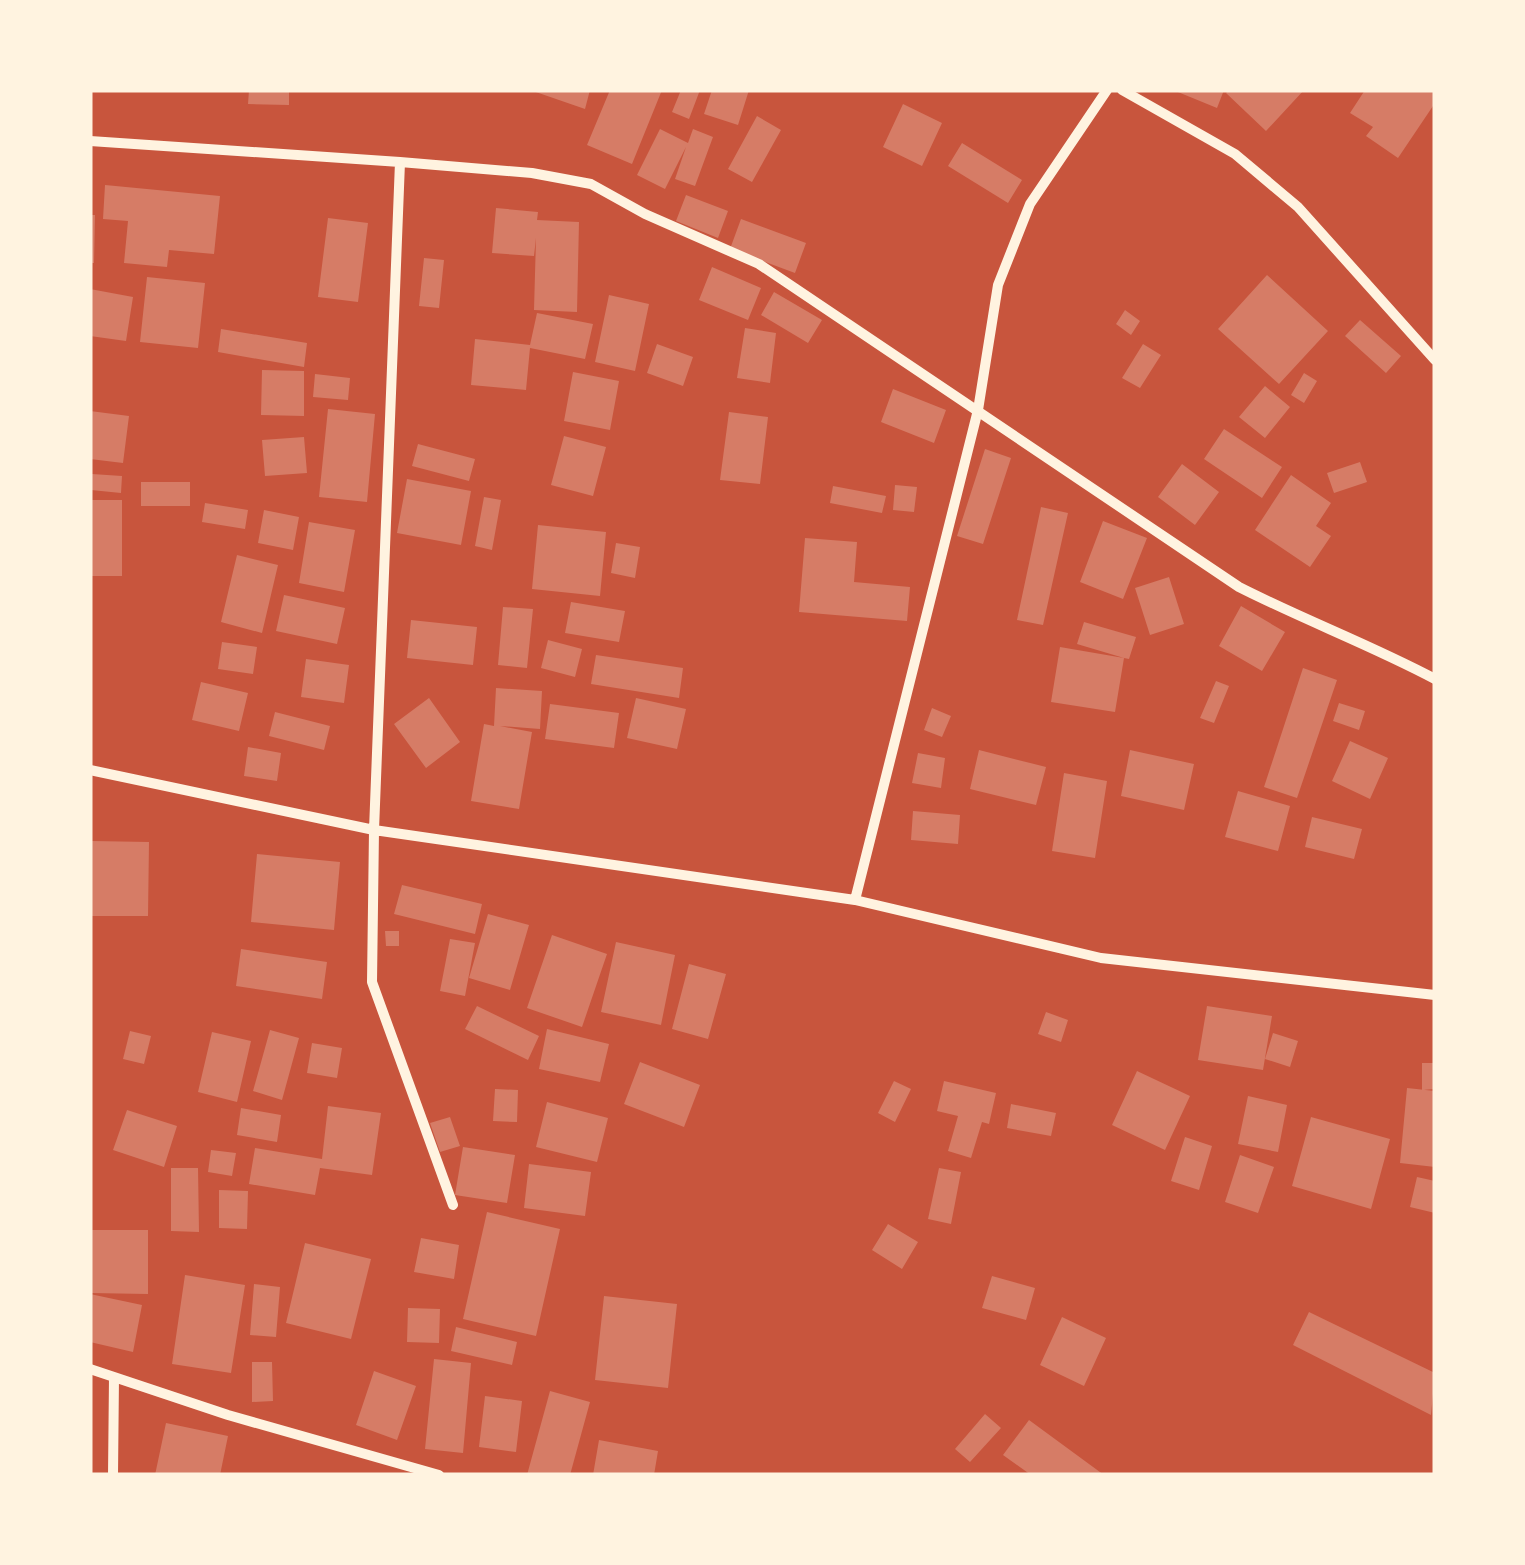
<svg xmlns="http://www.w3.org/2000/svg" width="1525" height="1565" viewBox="0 0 1525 1565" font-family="Lato,sans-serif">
<rect width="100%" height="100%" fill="#c8553d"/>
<path fill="#d67c66" d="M249 90H289V105L248 104Z
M530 90H590L585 109Z
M610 90H662L632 164 587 145Z
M681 90H700L689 119 672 112Z
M712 90H749L738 125 704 114Z
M1173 90H1224L1217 108Z
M1229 90H1304L1266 131 1226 93Z
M1365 90 1435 92V103L1398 158 1366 136 1373 127 1350 113Z
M903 104 942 123 922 166 883 147Z
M757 116 781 130 752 182 728 169Z
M660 129 688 143 693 129 713 137 695 186 675 179 686 147 665 189 637 175Z
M962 143 1022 180 1008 203 948 166Z
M105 185 220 196 214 254 169 250 167 267 124 263 128 221 103 219Z
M686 195 728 211 718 238 676 221Z
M496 208 538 212 537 220 579 222 577 312 534 310 536 238 534 256 492 253Z
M90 215H95L94 263H90Z
M328 218 368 223 358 302 318 297Z
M741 219 806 243 795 273 730 249Z
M424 258 444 260 439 308 419 306Z
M712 267 761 288 748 320 699 300Z
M1267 275 1328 331 1279 384 1218 329Z
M147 277 205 283 198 348 140 342Z
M90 289 133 297 126 341 90 336Z
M774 292 822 320 808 343 761 315Z
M609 295 649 304 635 371 595 362Z
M1125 310 1140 321 1131 335 1116 324Z
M537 313 593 324 585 359 530 348 526 390 471 385 475 339 530 345Z
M1360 320 1401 356 1386 373 1345 336Z
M745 328 776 333 770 383 737 378Z
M221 329 307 343 304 367 218 352Z
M657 344 693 357 683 386 647 373Z
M1143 344 1161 355 1140 388 1122 378Z
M262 370 304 371V416L261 415Z
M573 372 619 381 610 430 564 421Z
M1304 373 1317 381 1304 403 1291 395Z
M315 374 350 378 348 400 313 397Z
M1265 386 1290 407 1265 438 1239 417Z
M893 389 946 410 934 443 881 422Z
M328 409 375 414 367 502 319 497Z
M90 411 129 416 123 463 90 459Z
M729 412 768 417 760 484 720 480Z
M1224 429 1282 467 1262 498 1204 459Z
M564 436 606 447 593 496 551 485Z
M304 437 307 473 265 476 262 440Z
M418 444 475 459 469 481 412 466Z
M985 449 1011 458 983 544 957 536Z
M1360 462 1367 482 1334 493 1327 473Z
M1182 464 1219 492 1195 525 1158 497Z
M92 474 122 476 121 493 91 490Z
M1291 475 1331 503 1316 526 1331 536 1310 567 1255 530Z
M407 479 471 491 461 545 397 533Z
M141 482H190V506H141Z
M895 485 917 487 914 512 893 510Z
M833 486 886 496 882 513 830 503Z
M484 497 501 500 492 550 475 546Z
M90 500H122V576H90Z
M205 503 248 510 245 529 202 522Z
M1041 507 1068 513 1043 625 1017 620Z
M264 510 299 517 293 550 258 543Z
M1103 521 1147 538 1123 599 1080 582Z
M309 522 355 530 344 592 299 583Z
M538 525 606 532 600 596 532 589Z
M805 538 857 542 854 582 910 587 907 621 799 612Z
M616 543 640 547 635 578 611 573Z
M237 555 278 565 262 633 221 622Z
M1169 577 1184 624 1150 635 1135 588Z
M284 595 345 608 337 644 276 631Z
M571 602 625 611 619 642 565 633Z
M1241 606 1285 632 1262 671 1219 646Z
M503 607 533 609 527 668 498 665Z
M411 620 477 627 473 665 407 658Z
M1084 622 1136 637 1129 659 1124 658 1115 712 1051 702 1060 647 1124 658 1077 644Z
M548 640 582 649 575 677 541 668Z
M222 642 257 647 253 674 218 669Z
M596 655 683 668 679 698 591 684Z
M306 659 349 665 344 703 301 697Z
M1303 668 1337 680 1297 798 1264 787Z
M1216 681 1229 686 1214 723 1200 718Z
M201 682 248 693 239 731 192 720Z
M496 688 542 691 540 729 500 726 532 732 519 809 471 801 484 724 494 726Z
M429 698 460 742 426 768 394 724Z
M636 698 686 709 677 749 627 738Z
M1339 703 1365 711 1359 730 1333 721Z
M550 704 619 713 614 748 545 739Z
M932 708 951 716 942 737 924 730Z
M275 712 330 726 324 750 269 736Z
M1350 741 1388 758 1370 799 1332 781Z
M248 747 281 753 277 781 244 776Z
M979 750 1046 767 1036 805 970 789Z
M1130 750 1194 764 1184 810 1121 796Z
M918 753 945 758 941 788 912 783Z
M1064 773 1107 781 1095 858 1052 851Z
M1238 791 1290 806 1278 851 1225 837Z
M913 811 960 815 958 844 911 840Z
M1312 817 1362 829 1354 859 1305 847Z
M92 841 149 842 148 916H91Z
M257 854 340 862 334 930 251 922Z
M402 885 482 904 475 934 394 914Z
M488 914 529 925 510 990 469 978Z
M385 931H399V946H386Z
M552 935 607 954 582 1027 527 1008Z
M450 939 475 943 465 996 440 991Z
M616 942 675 955 661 1025 601 1012Z
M241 949 327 962 322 999 236 986Z
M689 964 726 974 708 1039 672 1029Z
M477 1006 539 1036 528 1060 465 1029Z
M1207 1006 1272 1016 1263 1070 1198 1060Z
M1046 1012 1068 1020 1061 1042 1038 1034Z
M547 1029 609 1044 600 1082 539 1069Z
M270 1030 299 1038 282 1100 253 1091Z
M130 1031 151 1036 144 1064 123 1059Z
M212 1032 251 1041 237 1102 198 1092Z
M1273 1033 1298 1041 1290 1067 1265 1059Z
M312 1043 342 1048 337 1078 307 1073Z
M640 1062 700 1085 684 1127 624 1104Z
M1422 1063H1435V1089L1422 1090Z
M1137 1071 1190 1096 1165 1150 1112 1125Z
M894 1081 911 1089 895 1122 878 1113Z
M944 1081 996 1093 989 1124 982 1122 971 1158 948 1151 958 1116 937 1111Z
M1407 1088 1435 1091V1167L1400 1163Z
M495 1089 518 1090 517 1122 493 1121Z
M1248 1096 1287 1105 1278 1152 1238 1144Z
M547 1102 608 1118 597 1162 536 1147Z
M1011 1104 1056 1113 1051 1136 1007 1128Z
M328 1106 381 1113 372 1175 320 1168 315 1195 249 1184 255 1148 322 1159Z
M241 1108 281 1115 277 1142 237 1135Z
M127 1110 177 1126 164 1167 113 1150Z
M450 1117 460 1146 440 1152 430 1123Z
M1311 1117 1390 1139 1371 1209 1292 1186Z
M1185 1137 1212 1146 1199 1190 1171 1181Z
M463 1147 515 1155 507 1203 455 1195Z
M211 1150 236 1153 232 1176 208 1172Z
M1240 1155 1274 1167 1258 1213 1225 1202Z
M529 1164 591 1172 585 1216 524 1208Z
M171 1168H198L199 1232 171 1231Z
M939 1168 961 1172 951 1224 928 1219Z
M1417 1177 1435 1181V1213L1410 1207Z
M219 1190 248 1191 247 1229 219 1228Z
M487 1212 560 1229 536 1336 463 1319Z
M888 1224 918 1242 902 1269 872 1250Z
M90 1230H148V1294L90 1293Z
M421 1238 459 1245 454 1279 414 1272Z
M305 1243 371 1259 351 1339 286 1323Z
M185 1275 245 1285 231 1373 172 1364Z
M992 1276 1035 1288 1026 1320 982 1308Z
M254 1284 280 1287 276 1337 250 1335Z
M90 1294 142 1305 133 1352 90 1342Z
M604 1296 677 1304 668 1388 595 1380Z
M408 1308 440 1309 439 1343 407 1342Z
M1309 1312 1435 1373 1431 1415 1293 1345Z
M1062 1317 1106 1338 1084 1386 1040 1365Z
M456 1327 517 1342 512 1365 451 1351Z
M434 1359 471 1363 463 1453 425 1449Z
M252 1362H272L273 1401 252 1402Z
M374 1371 416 1386 397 1440 356 1425Z
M550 1391 590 1402 570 1475H527Z
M485 1396 522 1401 516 1452 479 1447Z
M985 1414 1001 1428 970 1462 955 1449Z
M1029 1420 1104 1475H1031L1003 1455Z
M166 1423 228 1436 220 1475H155Z
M599 1440 658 1451 654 1475H593Z"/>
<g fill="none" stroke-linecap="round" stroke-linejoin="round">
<path stroke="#fff3e0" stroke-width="10" d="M1122 90 1235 154 1298 207 1435 360
M90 141 400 162 532 173 591 184 645 214 759 264 1239 587C1304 620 1371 645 1435 679
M400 162 374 830 372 982 453 1205
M90 770 374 830 855 900 1101 958 1435 995
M855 900 978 410 998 285 1030 204 1107 90
M90 1369 228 1415 439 1475
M113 1475 114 1377"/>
</g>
<rect width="1525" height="1565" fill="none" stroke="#fff3e0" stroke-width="185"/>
</svg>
